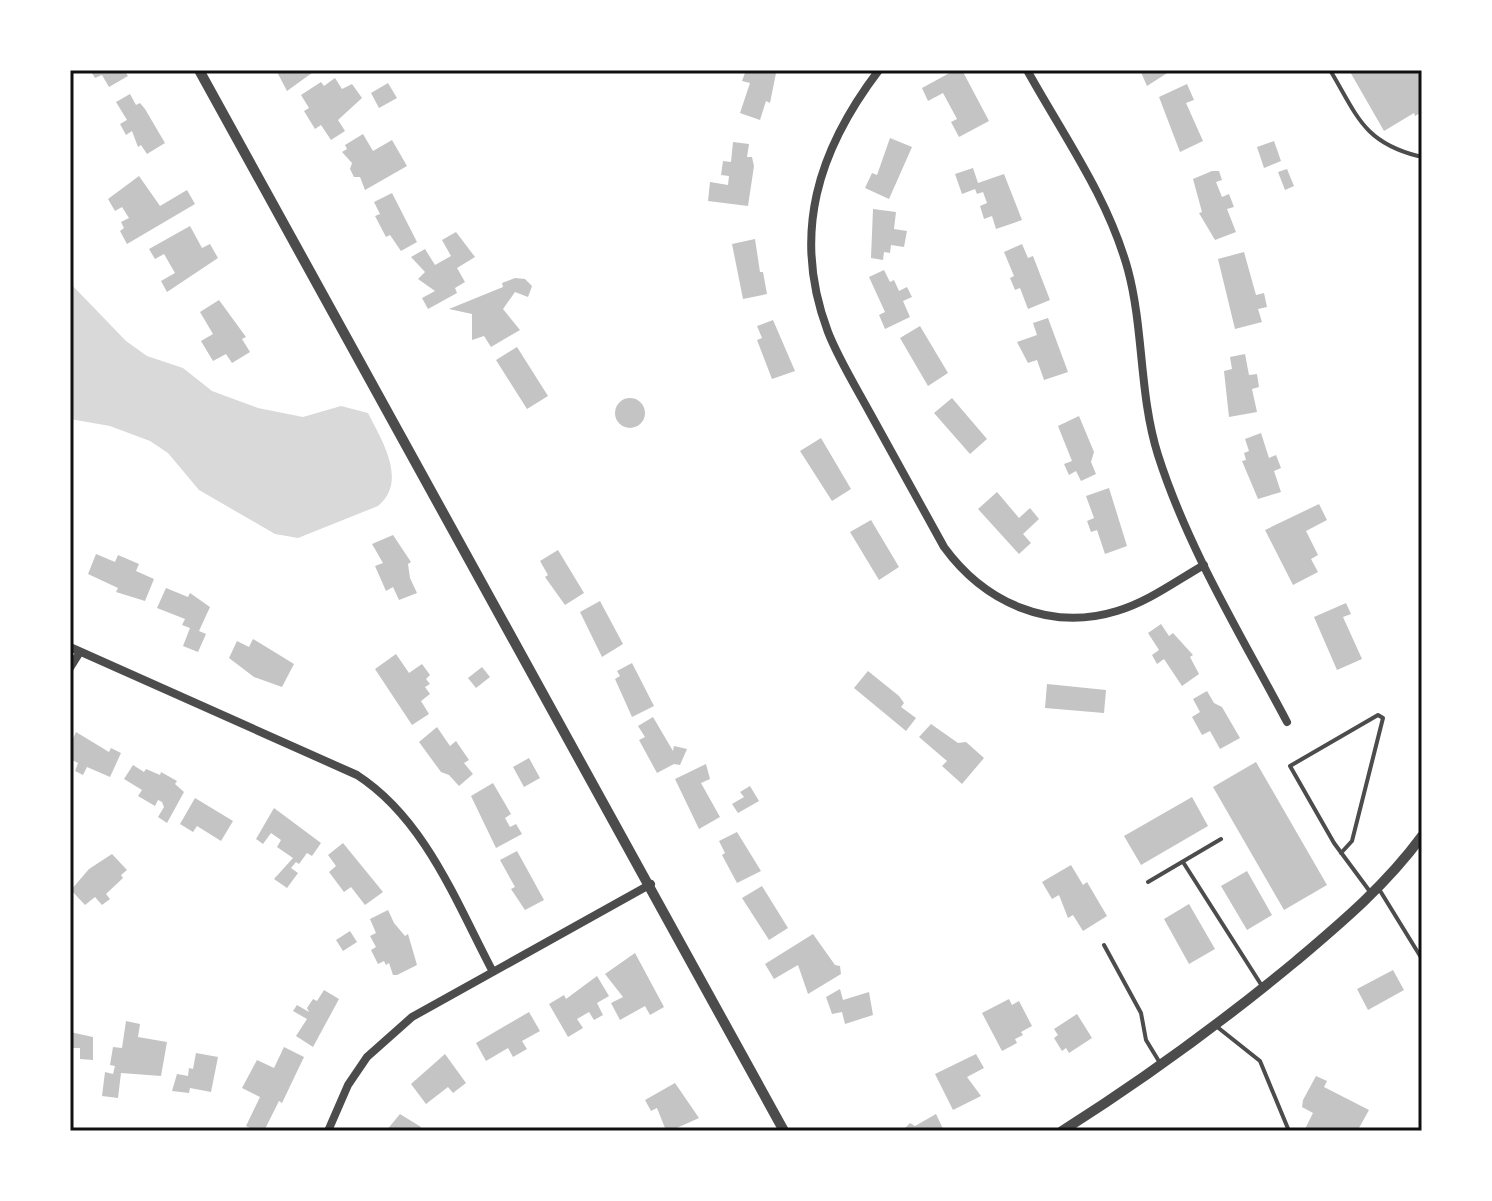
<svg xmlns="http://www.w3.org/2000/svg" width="1492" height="1201" viewBox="0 0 1492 1201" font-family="Figtree,sans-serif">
<rect width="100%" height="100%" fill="#fff"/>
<path fill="#d9d9d9" d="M70 283 126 341 147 356 183 368 212 391 258 408 303 417 341 406 368 413C382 441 408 481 378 506L298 538 275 534 199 490 168 453 150 441 110 426 70 419Z"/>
<path fill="#c4c4c4" d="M90 70H124L128 76 109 87 102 75 95 78Z
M276 70H316L287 91Z
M746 70 776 73 770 103 766 101 760 120 740 113 750 83 742 81Z
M955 70H962L989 121 959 137 951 122 957 119 943 93 928 101 922 88Z
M1140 70H1172L1147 86Z
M1349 70H1422V112L1415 116 1414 113 1384 131Z
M335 78 342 89 352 84 362 98 338 120 345 131 331 140 321 125 315 129 304 111 309 108 301 95 321 82 324 86Z
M388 83 397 98 379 108 371 93Z
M1187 84 1194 100 1186 103 1203 141 1180 152 1159 97Z
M130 94 136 105 140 103 145 109 165 143 147 154 141 145 138 147 132 131 126 135 120 124 127 120 116 102Z
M363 134 373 151 392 140 407 166 365 190 360 177H354L350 169 352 163 342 152 347 149 345 145Z
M890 138 912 147 889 199 865 188 872 173 877 175Z
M1274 141 1281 161 1264 168 1257 147Z
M733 142 749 144 747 157H752L754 166 748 206 708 201 710 182 728 185 729 176 721 175 723 161 731 162Z
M973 168 978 183 1004 174 1022 220 996 229 992 216 984 219 980 206 987 203 983 192 977 194 975 189 962 194 955 174Z
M1287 169 1294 186 1285 190 1278 172Z
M1212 171H1219L1222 180 1216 182 1222 197 1229 194 1234 207 1227 209 1236 232 1215 240 1199 213 1202 212 1193 179Z
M139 176 160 206 187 190 195 204 127 244 120 231 124 228 121 222 129 218 122 207 115 211 108 199Z
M392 193 417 242 401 251 390 235 386 237 375 216 380 214 374 202Z
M873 209 896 212 894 229 907 231 904 247 891 245 890 253 884 252 883 260 871 258Z
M190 226 202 248 210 244 218 258 167 292 161 281 175 273 164 254 155 259 149 249Z
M456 232 475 257 457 268 465 282 455 288 457 293 428 309 422 298 435 291 418 279 425 272 411 257 425 249 435 265 451 256 442 240Z
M755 239 760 272H763L767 294 743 299 732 244Z
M1022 244 1028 258 1033 256 1050 300 1028 309 1020 288 1015 290 1010 278 1014 276 1004 252Z
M1244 252 1256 295 1264 293 1267 307 1258 309 1262 322 1235 329 1218 259Z
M884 270 890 282 894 280 899 291 907 287 912 297 903 301 910 317 885 329 879 315 885 312 869 277Z
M515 278 525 279 532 286 528 297 515 292 503 309 520 330 491 347 484 336 472 340V314L449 309 503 287 502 283Z
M219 300 246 337 242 339 250 352 232 363 226 354 213 361 201 341 213 334 200 312Z
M1048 318 1068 372 1044 380 1037 360 1028 363 1017 342 1037 335 1033 323Z
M773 320 795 371 772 379 757 340 762 338 757 326Z
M920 326 948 373 928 386 900 338Z
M517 347 548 396 527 409 496 360Z
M1245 354 1249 375 1257 374 1259 387 1252 389 1257 412 1229 417 1224 371 1232 369 1230 357Z
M615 413a15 15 0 1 1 30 0a15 15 0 1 1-30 0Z
M952 398 987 439 970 454 934 413Z
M1079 416 1094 452 1091 462 1096 474 1081 481 1076 471 1069 475 1064 464 1072 461 1058 426Z
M1261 433 1269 458 1276 455 1281 468 1274 471 1281 492 1258 499 1242 461 1246 460 1244 453 1249 451 1245 439Z
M821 438 851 489 832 501 800 451Z
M1109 488 1127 546 1105 554 1097 530 1091 532 1087 521 1094 518 1086 496Z
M997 492 1019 518 1030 508 1039 519 1023 534 1031 543 1019 554 978 509Z
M1319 504 1327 520 1306 531 1318 555 1311 559 1318 572 1293 585 1265 530Z
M871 520 899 567 879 580 850 532Z
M393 535 411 562 408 564 410 578 417 593 399 600 393 587 386 591 375 566 383 563 372 544Z
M558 550 584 593 565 605 545 577 548 575 540 561Z
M96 554 115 562 118 555 139 564 136 571 154 579 145 601 116 592 118 588 88 574Z
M166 588 188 597 190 593 210 607 199 631 206 634 198 652 183 646 190 628 182 625 185 619 157 608Z
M600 601 623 644 602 657 580 612Z
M1346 603 1351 614 1343 617 1362 659 1337 670 1314 617Z
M1161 624 1169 636 1173 633 1193 655 1190 657 1199 674 1182 686 1164 659 1157 664 1152 655 1159 650 1148 633Z
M253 639 294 664 282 687 254 677 229 658 237 641 249 647Z
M396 654 409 673 422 664 430 675 426 679 430 684 425 687 430 694 421 701 429 714 412 725 375 669Z
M632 663 654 706 632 717 615 679 620 676 617 671Z
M482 667 490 677 476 688 468 678Z
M868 671 899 696 904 703 901 707 916 718 906 731 854 688Z
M1047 684 1106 690 1104 713 1045 708Z
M1207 691 1214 703 1222 707 1240 738 1220 749 1210 731 1202 735 1192 717 1200 712 1193 699Z
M653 717 673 751 674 746 687 749 680 765 674 764 657 773 639 740 645 737 638 726Z
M931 724 958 743 966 742 984 758 962 784 942 766 947 761 919 737Z
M437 727 450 746 456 741 469 760 464 763 473 774 459 786 449 775 441 772 419 742Z
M76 732 109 752 111 748 121 753 110 777 87 767 83 775 75 771 78 763 70 759V745Z
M529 758 540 778 524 787 513 767Z
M1256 762 1327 885 1284 910 1213 787Z
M706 764 710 779 701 783 720 817 699 829 675 779Z
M133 765 144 772 146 769 160 775 161 772 177 781 175 784 184 792 167 823 158 817 164 807 162 802 158 800 155 806 138 796 142 790 124 779Z
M493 783 511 814 505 818 510 827 516 824 522 834 496 848 471 796Z
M750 786 759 801 738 813 732 804 744 797 740 792Z
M1192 797 1208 826 1141 865 1124 836Z
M195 798 233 821 221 841 197 826 193 832 180 824Z
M274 808 321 843 312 856 307 853 299 864 296 862 291 868 298 873 287 888 274 879 293 858 277 847 281 840 271 833 263 844 256 839Z
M737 832 761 871 737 883 722 855 725 853 719 841Z
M343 843 383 892 365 905 351 887 344 892 329 872 336 866 328 855Z
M517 851 544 900 525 910 511 889 515 887 500 860Z
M112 854 127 870 121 875 123 878 106 894 110 899 102 905 95 897 85 905 71 890 89 869Z
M1071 865 1083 885 1087 882 1107 916 1083 931 1073 915 1068 918 1059 895 1052 899 1042 882Z
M1247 871 1272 915 1247 930 1221 886Z
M762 886 788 928 769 940 742 898Z
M1189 904 1215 949 1189 964 1164 919Z
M388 910 394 923 405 936 408 934 417 965 397 975H393L389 963 386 965 384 961 378 964 371 950 376 947 370 936 376 933 370 919Z
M350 931 357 942 343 951 336 940Z
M813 934 835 965 840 966 841 974 808 994 798 965 774 979 765 964Z
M635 953 664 1007 650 1015 645 1006 620 1020 611 1003 623 997 605 974Z
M1393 970 1404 990 1368 1010 1357 989Z
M597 976 609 996 597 1003 603 1015 594 1020 589 1012 577 1019 583 1028 568 1037 549 1004 564 995 566 999Z
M840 989 843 1000 869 992 873 1015 845 1024 842 1012 832 1014 826 997Z
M324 990 339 999 313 1047 296 1036 307 1019 293 1011 297 1005 309 1012 307 1008 313 999 317 1001Z
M1009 999 1012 1005 1019 1001 1032 1026 1021 1032 1023 1035 1015 1039 1017 1043 1002 1051 982 1013Z
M529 1012 540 1031 522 1041 527 1049 513 1057 508 1048 486 1061 476 1043Z
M1077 1014 1092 1038 1069 1053 1066 1048 1062 1051 1054 1038 1058 1035 1054 1029Z
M126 1021 140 1024 138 1037 167 1042 161 1076 121 1073 118 1098 102 1096 105 1072 113 1074 115 1066 110 1065 113 1047 122 1048Z
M70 1032 93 1037V1060L80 1059V1048H70Z
M284 1047 304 1057 282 1103 279 1101 264 1131H256L246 1126 260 1097 242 1088 257 1060 274 1068Z
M196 1053 218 1057 211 1092 190 1088 189 1093 172 1091 177 1074 188 1076 189 1068 193 1069Z
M445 1054 466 1083 453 1093 448 1087 426 1104 411 1084Z
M976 1054 984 1068 967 1077 981 1096 953 1110 935 1074Z
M1316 1076 1327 1081 1324 1087 1369 1110 1359 1128 1354 1131H1304L1313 1113 1302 1107 1303 1100Z
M675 1083 699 1118 670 1131 665 1128 657 1108 651 1111 645 1100Z
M400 1114 421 1127 419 1131H386Z
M936 1114 944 1131H902L910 1123 915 1126Z"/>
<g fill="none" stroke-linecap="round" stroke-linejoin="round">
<path stroke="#4c4c4c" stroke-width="4" d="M1330 70C1357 115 1363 142 1418 156
M1341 853 1352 841 1383 718 1378 715 1290 766 1334 843 1371 893
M1183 862 1262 986
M1148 882 1221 839
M1379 889 1422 959
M1104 945 1141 1013 1146 1040 1160 1063
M1216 1026 1260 1061 1289 1131"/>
<path stroke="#4c4c4c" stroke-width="8" d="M879 70C818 150 791 234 828 332 839 360 856 387 870 413 895 458 919 502 944 547 984 602 1049 632 1117 611 1148 602 1176 581 1204 565
M1027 70C1063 135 1108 197 1128 270 1144 330 1139 395 1158 455 1188 549 1241 635 1287 722
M70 647 357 775C425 819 456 902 493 972
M70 668 80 652
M328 1131 348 1085 367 1057 412 1017 651 884"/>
<path stroke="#4c4c4c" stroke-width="10" d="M199 70 784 1131
M1062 1131C1144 1079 1221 1023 1296 961 1342 922 1386 885 1422 836"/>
</g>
<rect width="1492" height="1201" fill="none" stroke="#ffffff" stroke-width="144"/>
<rect x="72" y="72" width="1348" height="1057" fill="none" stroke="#111" stroke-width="3"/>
</svg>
